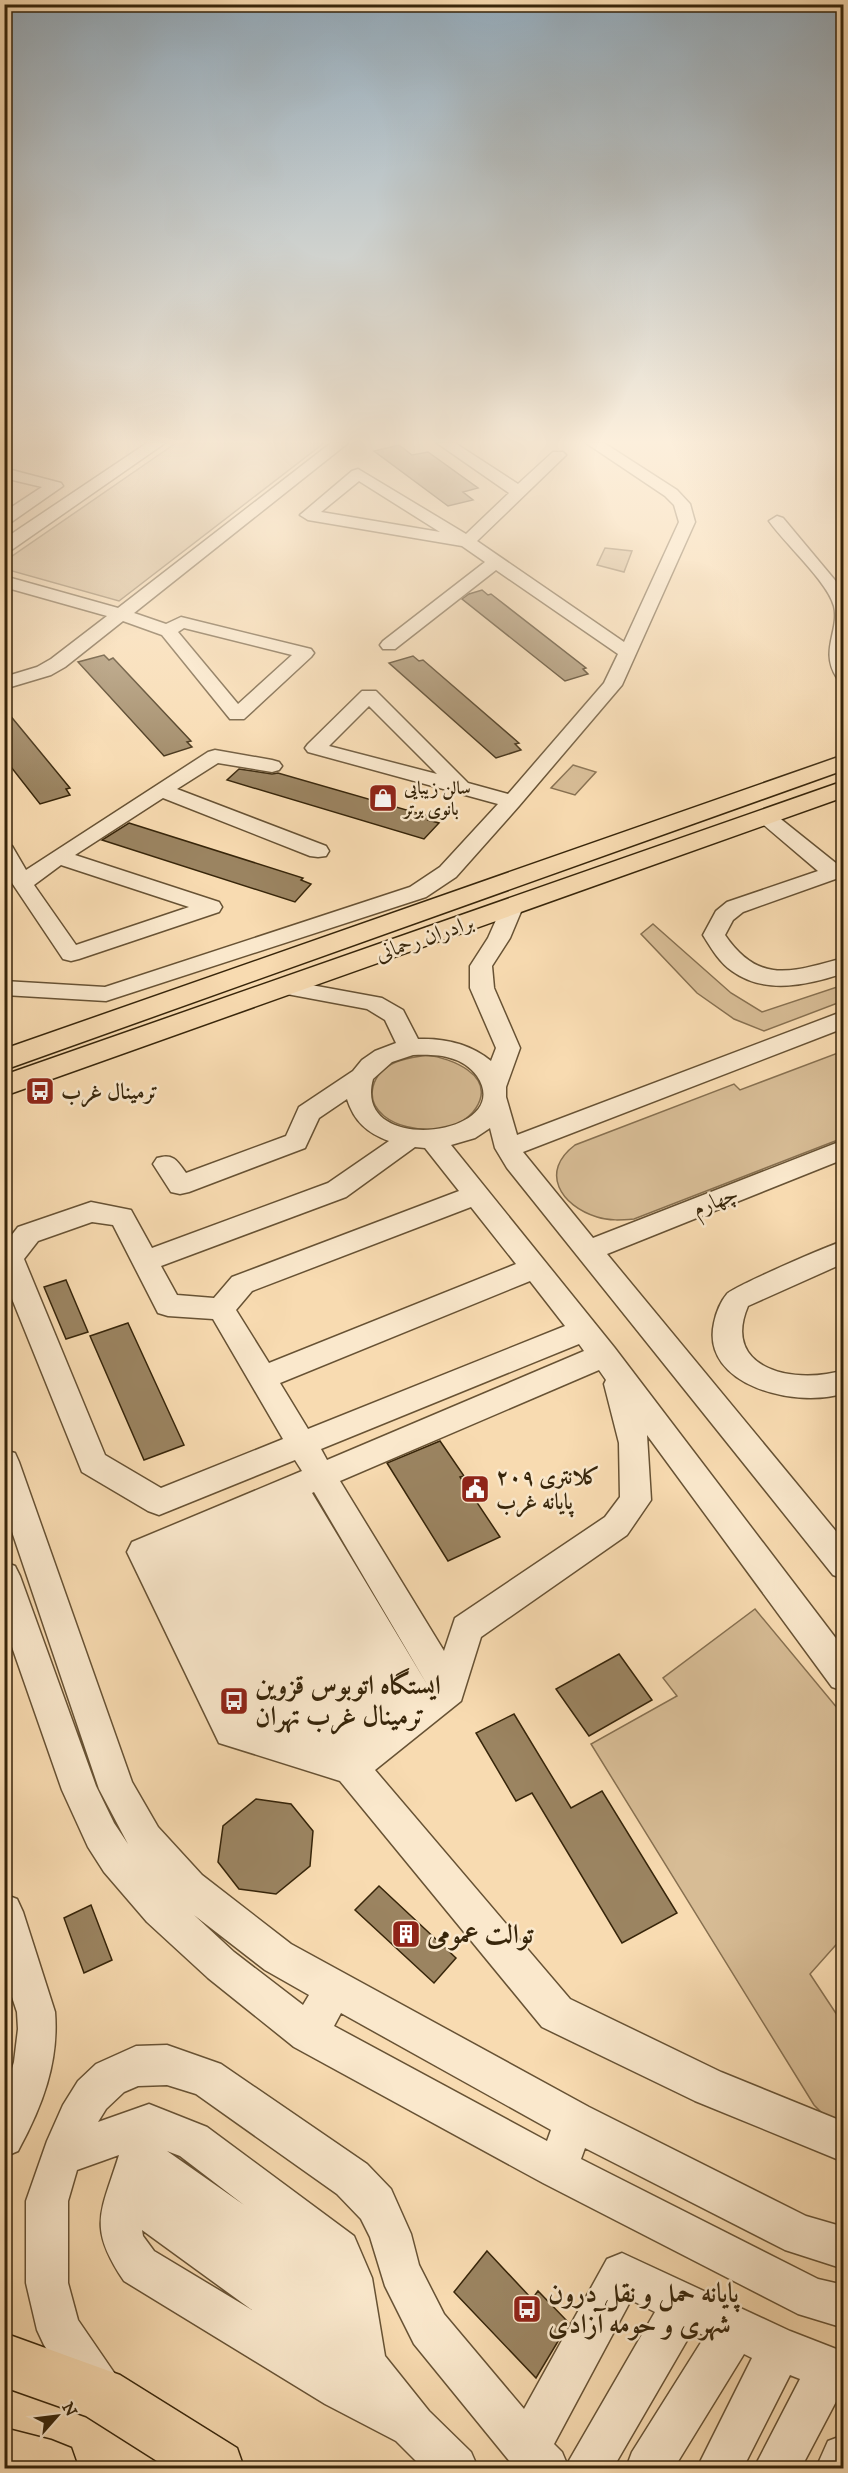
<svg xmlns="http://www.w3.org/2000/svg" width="848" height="2473" viewBox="0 0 848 2473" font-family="'IM FELL DW Pica',Amiri,serif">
<rect width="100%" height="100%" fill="#f8dbb1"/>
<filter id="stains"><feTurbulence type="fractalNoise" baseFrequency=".00333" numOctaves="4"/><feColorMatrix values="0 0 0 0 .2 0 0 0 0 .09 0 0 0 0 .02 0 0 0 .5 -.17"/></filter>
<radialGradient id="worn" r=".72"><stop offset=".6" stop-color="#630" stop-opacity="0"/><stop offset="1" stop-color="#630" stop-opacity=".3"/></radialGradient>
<path fill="#d7bc95" stroke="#877050" stroke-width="1.5" d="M176 443H324L119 601 5 569V561Z
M605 548 632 551 624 572 597 565Z
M573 765 596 772 575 795 551 788Z
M653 924 731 993 762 1012 843 985V1001L764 1031 734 1019 697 993 641 934Z
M843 1051V1138L634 1219C622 1220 609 1221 597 1217 561 1206 539 1172 575 1145L734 1084 740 1090Z
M427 1055C450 1058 497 1075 476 1108 459 1135 408 1135 384 1116 363 1099 372 1072 396 1062 406 1058 416 1057 427 1055Z
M755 1609 843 1715V1937L810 1974 843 2024V2125L831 2122 814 2105 591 1744 677 1696 663 1678Z"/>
<path fill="#9b8461" stroke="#37250a" stroke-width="1.5" d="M399 445 412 455 428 452 478 488 463 492 473 500 448 506 374 451Z
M482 590 488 595 491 594 586 668 583 669 588 674 565 681 462 599 469 594Z
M104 655 109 660 113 658 191 741 187 742 192 747 164 756 78 662Z
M413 656 419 661 423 660 519 743 515 744 521 750 496 758 389 663Z
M4 708 70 788 66 789 70 795 40 804 4 758Z
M239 769 272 774 278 773 431 817 428 820 439 823 424 839 227 780Z
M129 823 303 878 301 880 311 884 295 902 102 840Z
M66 1280 88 1332 66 1339 44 1287Z
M128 1323 184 1445 144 1460 90 1336Z
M440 1441 464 1476 460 1477 500 1537 448 1561 387 1463Z
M619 1654 652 1700 589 1736 556 1689Z
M514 1714 571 1808 602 1791 677 1913 622 1943 532 1793 516 1801 476 1733Z
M256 1799 291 1804 313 1831 310 1866 276 1894 239 1889 218 1862 223 1826Z
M379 1886 456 1958 434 1983 355 1910Z
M91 1905 112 1960 84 1973 64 1918Z
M487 2251 532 2299 538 2291 569 2323 536 2378 454 2292Z"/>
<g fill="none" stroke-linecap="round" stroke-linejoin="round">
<g stroke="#675234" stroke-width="3">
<path id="minor" d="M147 443H165L10 551 4 552V539Z
M331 443H348L134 613 166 624 181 617 311 649 314 653 311 657 244 719H230L162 635 123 621 65 667 51 675 4 689V677L37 667 51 659 107 616 4 587V576L118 608ZM184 628 292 655 238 704 178 632Z
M437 443H455L518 484 553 452H563L566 455 563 458 477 541 624 642 679 522 674 505 665 496 586 443H604L677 490 690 504 695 522 622 685 519 806 456 877 426 897 106 1001 4 995V981L105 987 410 887 440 867 498 804 308 752 305 748 308 744 362 691H376L468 783 508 794 604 683 618 654 496 570 395 649H383L380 645 383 641 485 562 462 546 308 520 300 515 352 471 358 469 466 534 509 493ZM359 481 440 532 321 512ZM369 706 437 774 329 746Z
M4 468 61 483 63 486 10 523 4 525V512L42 487 4 478Z
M777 516 783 518 844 591V679L837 678C819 651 840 630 834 606 827 581 785 544 769 521Z
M215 750 272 760 279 762 282 766 279 770 272 772 218 763 177 789 326 846 329 851 326 856 318 857 310 856 163 798 75 855 219 902 222 907 219 912 79 959 71 961 63 959 4 871V845L12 846 26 870 208 752ZM61 865 189 907 76 945 34 885Z
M765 810 772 812 837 864 844 863V876L743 912 733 920 725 935C760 986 793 971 844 958V973C808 985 765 995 732 971 719 962 711 948 703 935L716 911 727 902 818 871 758 820 755 816 758 812Z
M512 900 520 902 523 907 510 938 492 966 494 988 520 1048 506 1087V1097L517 1135 844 1011V1028L523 1152 593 1238 844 1140V1159L607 1254 844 1541V1579L833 1575 507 1168 495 1148 490 1128 475 1138 451 1145 614 1347 844 1649V1691L832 1687 647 1435 651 1500 627 1535 481 1637 461 1701 375 1770 570 1999 721 2072 844 2122V2162L695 2101 542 2027 340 1781 219 1743 127 1552 132 1542 302 1471 295 1460 159 1515 148 1511 82 1472 4 1279V1245L18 1227 91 1202 131 1210 152 1248 328 1183 389 1141C367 1133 354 1121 347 1099L319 1118 305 1148 189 1192 180 1194 171 1192 153 1164 157 1158C173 1153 177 1160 186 1173L286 1136 299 1107 353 1071 362 1060 375 1051 396 1043 385 1020 367 1009 276 992 272 987 276 982 284 980 382 998 403 1010 418 1039C444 1038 471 1044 491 1061L496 1048 470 988V966L488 938 504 902ZM413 1055C436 1054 462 1055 477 1076 518 1136 351 1158 373 1079L392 1062ZM415 1147 425 1148 459 1191 232 1277 214 1298 177 1295 161 1266 346 1197ZM471 1207 516 1264 269 1363 236 1310 252 1291ZM92 1222 113 1225 158 1313 168 1316 213 1319 283 1439 161 1488 105 1455 24 1259 38 1241ZM530 1281 565 1326 308 1429 280 1383ZM579 1344 584 1351 327 1460 321 1449ZM599 1370 606 1380 604 1384 619 1443 620 1497 605 1517 455 1618 444 1651 340 1481ZM314 1492 428 1686 312 1493Z
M844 1241V1263L748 1306C720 1371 798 1385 844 1370V1393C798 1409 700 1386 714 1323 716 1313 721 1301 727 1294 733 1287 829 1245 844 1241Z
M4 1450 15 1453 19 1462 132 1782 158 1827 202 1875 291 1944 589 2107 806 2216 844 2227V2269L785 2250 585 2148 581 2159 818 2279 844 2285V2328L798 2314 543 2183 294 2047 208 1978 147 1922 104 1872 88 1847 62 1790 4 1624V1562L15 1566 20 1576 96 1786 114 1823 128 1844 99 1789 4 1508ZM194 1915 265 1970 309 1995 303 2005 234 1952ZM341 2013 551 2130 547 2141 334 2026Z
M4 1894 17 1899 23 1912 55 2012C59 2063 42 2107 18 2151L4 2157V2094L14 2062 18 2029 17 2012 4 1973Z
M167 2045 221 2064 367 2164 391 2189 411 2234 419 2265 444 2314 524 2409 607 2259 622 2253 790 2331 844 2352V2396L840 2394 801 2468H754L800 2379 790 2375 743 2468H697L752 2358 744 2354 674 2468H626L632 2452 705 2336 693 2330 613 2468H515L414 2344 385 2286 370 2237 361 2219 337 2194 196 2094 167 2085 138 2086 124 2092 106 2109 98 2122 149 2104 207 2127 354 2236 372 2278 385 2356 429 2411 471 2452 478 2468H423L396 2441 325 2404 124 2281C87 2226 101 2213 119 2155L77 2170 68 2201V2283L78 2320 115 2374 121 2390 115 2406 99 2412 83 2406 44 2345 37 2330 26 2283V2201L47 2141 63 2105 78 2081 96 2064 136 2046ZM167 2151 180 2156 244 2205ZM142 2230 252 2310 154 2251 143 2236ZM631 2300 655 2312 567 2464 562 2452 554 2444Z
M844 2435V2468H816L828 2441Z"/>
</g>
<g stroke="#37250a" stroke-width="3">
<path id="major" d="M844 755V770L4 1070V1049Z
M844 781V797L4 1096V1075Z"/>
</g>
<g stroke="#37250a" stroke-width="3">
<path id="highway" d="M4 2333 120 2375 237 2448 244 2468H168L86 2416 4 2387Z
M4 2428 51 2440 71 2448 78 2468H4Z"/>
</g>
<use href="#minor" fill="#fae8cc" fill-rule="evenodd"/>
<use href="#major" fill="#f8dbb1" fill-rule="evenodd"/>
<use href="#highway" fill="#f8dbb1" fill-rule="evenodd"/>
</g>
<linearGradient id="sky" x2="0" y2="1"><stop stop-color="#94abbb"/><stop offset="0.56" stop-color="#fcefdc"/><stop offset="1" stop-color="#fcefdc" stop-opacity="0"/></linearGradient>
<rect width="848" height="789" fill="url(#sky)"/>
<defs>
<g id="shop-square" transform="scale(1.5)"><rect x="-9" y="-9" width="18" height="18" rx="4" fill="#8f2418" stroke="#fae8cc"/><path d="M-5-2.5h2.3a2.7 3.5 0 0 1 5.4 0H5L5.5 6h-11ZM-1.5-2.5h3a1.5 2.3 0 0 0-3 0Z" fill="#fff"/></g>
<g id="bus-square" transform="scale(1.5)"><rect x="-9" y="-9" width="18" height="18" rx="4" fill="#8f2418" stroke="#fae8cc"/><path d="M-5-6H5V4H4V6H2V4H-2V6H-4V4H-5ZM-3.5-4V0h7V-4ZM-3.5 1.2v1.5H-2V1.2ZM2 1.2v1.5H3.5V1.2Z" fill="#fff"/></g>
<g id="civic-square" transform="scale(1.5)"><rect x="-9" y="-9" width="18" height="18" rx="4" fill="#8f2418" stroke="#fae8cc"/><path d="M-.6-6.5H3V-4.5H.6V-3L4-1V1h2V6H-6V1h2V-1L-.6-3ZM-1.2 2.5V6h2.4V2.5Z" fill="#fff"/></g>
<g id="building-square" transform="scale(1.5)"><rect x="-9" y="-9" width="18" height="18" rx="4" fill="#8f2418" stroke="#fae8cc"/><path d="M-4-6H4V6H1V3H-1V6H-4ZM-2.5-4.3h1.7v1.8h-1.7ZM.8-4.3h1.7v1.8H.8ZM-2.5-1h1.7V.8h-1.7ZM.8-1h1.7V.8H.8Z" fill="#fff"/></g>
</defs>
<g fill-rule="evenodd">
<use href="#shop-square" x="383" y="798"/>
<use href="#bus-square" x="40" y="1091"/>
<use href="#civic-square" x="475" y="1489"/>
<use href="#bus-square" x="234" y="1701"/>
<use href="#building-square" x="406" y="1934"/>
<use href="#bus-square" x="527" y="2309"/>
</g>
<g text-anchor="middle" stroke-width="5" stroke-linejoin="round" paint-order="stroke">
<g font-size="18" font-weight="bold" fill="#37250a" stroke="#fae8cc" text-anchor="start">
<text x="404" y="794">سالن زیبایی<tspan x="404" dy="21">بانوی برتر</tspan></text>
</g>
<g font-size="22" fill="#37250a" stroke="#fae8cc">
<text transform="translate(424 937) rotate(-19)" y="8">برادران رحمانی</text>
<text transform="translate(715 1200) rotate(-22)" y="8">چهارم</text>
</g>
<g font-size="22" font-weight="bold" fill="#37250a" stroke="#fae8cc" text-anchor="start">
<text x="61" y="1099">ترمینال غرب</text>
<text x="496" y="1484">کلانتری ۲۰۹<tspan x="496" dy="25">پایانه غرب</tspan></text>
</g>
<g font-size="27" font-weight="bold" fill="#37250a" stroke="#fae8cc" text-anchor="start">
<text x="255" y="1694">ایستگاه اتوبوس قزوین<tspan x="255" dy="31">ترمینال غرب تهران</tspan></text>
<text x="427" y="1943">توالت عمومی</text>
<text x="548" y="2302">پایانه حمل و نقل درون<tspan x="548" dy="31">شهری و حومه آزادی</tspan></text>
</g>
</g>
<rect width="848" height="2473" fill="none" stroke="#f8dbb1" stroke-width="24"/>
<rect x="6" y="6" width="836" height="2461" fill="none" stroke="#37250a" stroke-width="3"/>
<rect x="12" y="12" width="824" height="2449" fill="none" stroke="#37250a" stroke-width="1.5"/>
<g transform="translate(57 2416) rotate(62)" stroke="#fae8cc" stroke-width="4.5" paint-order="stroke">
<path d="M0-4.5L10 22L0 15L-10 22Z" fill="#37250a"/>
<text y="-9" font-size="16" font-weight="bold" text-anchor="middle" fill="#37250a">N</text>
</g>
<rect width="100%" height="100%" filter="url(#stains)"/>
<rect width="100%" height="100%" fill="url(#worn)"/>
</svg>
